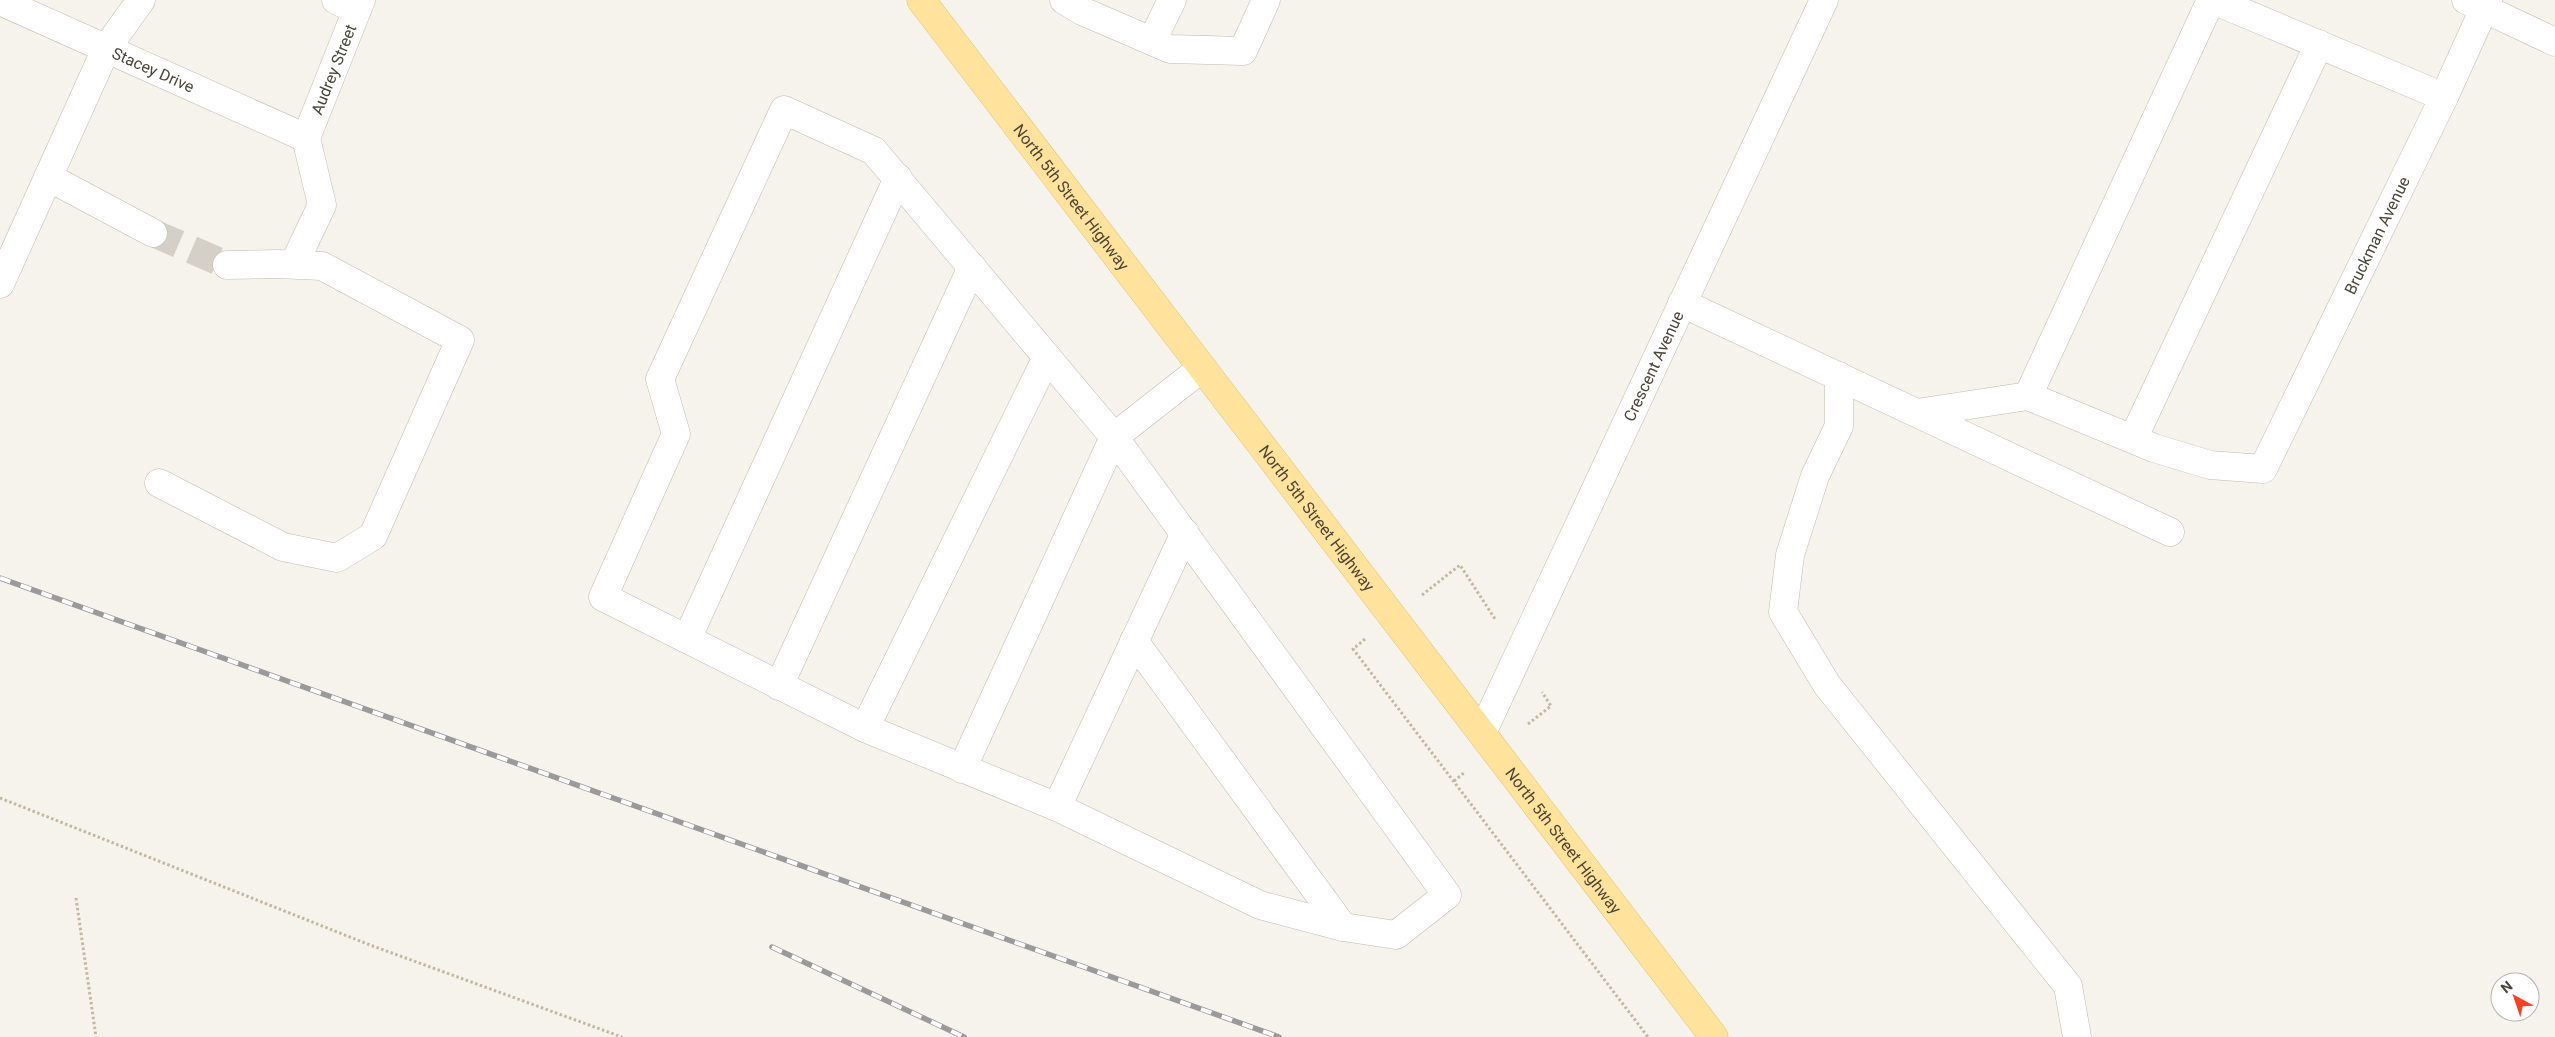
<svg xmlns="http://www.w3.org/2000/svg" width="2555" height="1037" viewBox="0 0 2555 1037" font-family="Roboto,sans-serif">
<rect width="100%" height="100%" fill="#f6f3ec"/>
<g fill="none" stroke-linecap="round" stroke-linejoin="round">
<path stroke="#d4d0c8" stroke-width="28" stroke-dasharray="28 14" stroke-linecap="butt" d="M153 233 227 265"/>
<g stroke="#c2bbae" stroke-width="29">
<g id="minor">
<path d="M336 0 357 10"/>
<path d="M1064 0 1082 11 1170 49 1243 51 1266 0"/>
<path d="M2213 0 2444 97"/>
<path d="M2466 0 2555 42"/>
<path id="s1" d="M0 1 306 138"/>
<path d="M1152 41 1172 0"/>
<path id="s2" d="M306 138 361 0"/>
<path d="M48 177 153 233"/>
<path d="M294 264 322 205 306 138"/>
<path d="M0 284 106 49 141 0"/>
<path d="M1682 303 2170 532"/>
<path d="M1839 376V426L1815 476 1790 555 1783 612 1827 685 2068 986 2077 1037"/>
<path id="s3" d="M2028 396 2154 448 2210 465 2263 469 2444 97 2488 0"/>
<path d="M1917 413 2028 396 2211 0"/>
<path d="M2133 439 2319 44"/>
<path d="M159 483 283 547 337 558 373 536 460 340 322 266 277 264 227 265"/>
<path d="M687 639 898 178"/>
<path d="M1134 641 1343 927"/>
<path d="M779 686 972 267"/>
<path d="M865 728 1047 357"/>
<path id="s4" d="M1482 733 1824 0"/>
<path d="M962 769 1114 437 1447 895 1396 935 1343 927 1260 905 1057 807 865 728 603 597 676 434 660 379 784 110 874 151 1114 437 1202 368"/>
<path d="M1057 807 1185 533"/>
</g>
</g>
<g stroke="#e6c16a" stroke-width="29">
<g id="major">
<path id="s5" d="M921 0 1714 1037"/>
</g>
</g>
<path stroke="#c4b79f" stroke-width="3" stroke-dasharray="2.5 2.5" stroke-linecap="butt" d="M1422 595 1460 565 1495 619
M1365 639 1353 649 1648 1037
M1528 724 1551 706 1542 692
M1454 781 1465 772
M0 798 370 945 622 1037
M76 898 96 1037"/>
<use href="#minor" stroke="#fff" stroke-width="28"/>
<use href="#major" stroke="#ffe39c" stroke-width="28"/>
<g stroke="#9a9a9a" stroke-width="5.5">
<path id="rail" d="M0 578 1279 1037
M772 947 964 1037"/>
</g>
<use href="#rail" stroke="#fff" stroke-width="4" stroke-dasharray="11" stroke-linecap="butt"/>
</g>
<g text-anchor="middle" stroke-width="5" stroke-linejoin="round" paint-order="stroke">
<g font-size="16" fill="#4b4439" stroke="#fff">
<text dy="6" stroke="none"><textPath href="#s2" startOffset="74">Audrey Street</textPath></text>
<text dy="6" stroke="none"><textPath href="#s1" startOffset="168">Stacey Drive</textPath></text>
<text dy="6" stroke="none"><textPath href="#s5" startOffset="248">North 5th Street Highway</textPath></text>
<text dy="6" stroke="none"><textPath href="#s3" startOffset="508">Bruckman Avenue</textPath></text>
<text dy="6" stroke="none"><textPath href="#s4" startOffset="405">Crescent Avenue</textPath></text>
<text dy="6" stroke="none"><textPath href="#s5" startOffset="652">North 5th Street Highway</textPath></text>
<text dy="6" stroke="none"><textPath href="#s5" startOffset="1058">North 5th Street Highway</textPath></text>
</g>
</g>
<g transform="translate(2515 997) rotate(320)"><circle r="24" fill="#ffffff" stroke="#b7b4b0"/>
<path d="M0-4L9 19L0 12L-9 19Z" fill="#fc3f1d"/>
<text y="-8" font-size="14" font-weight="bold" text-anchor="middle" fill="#4b4439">N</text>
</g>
</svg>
